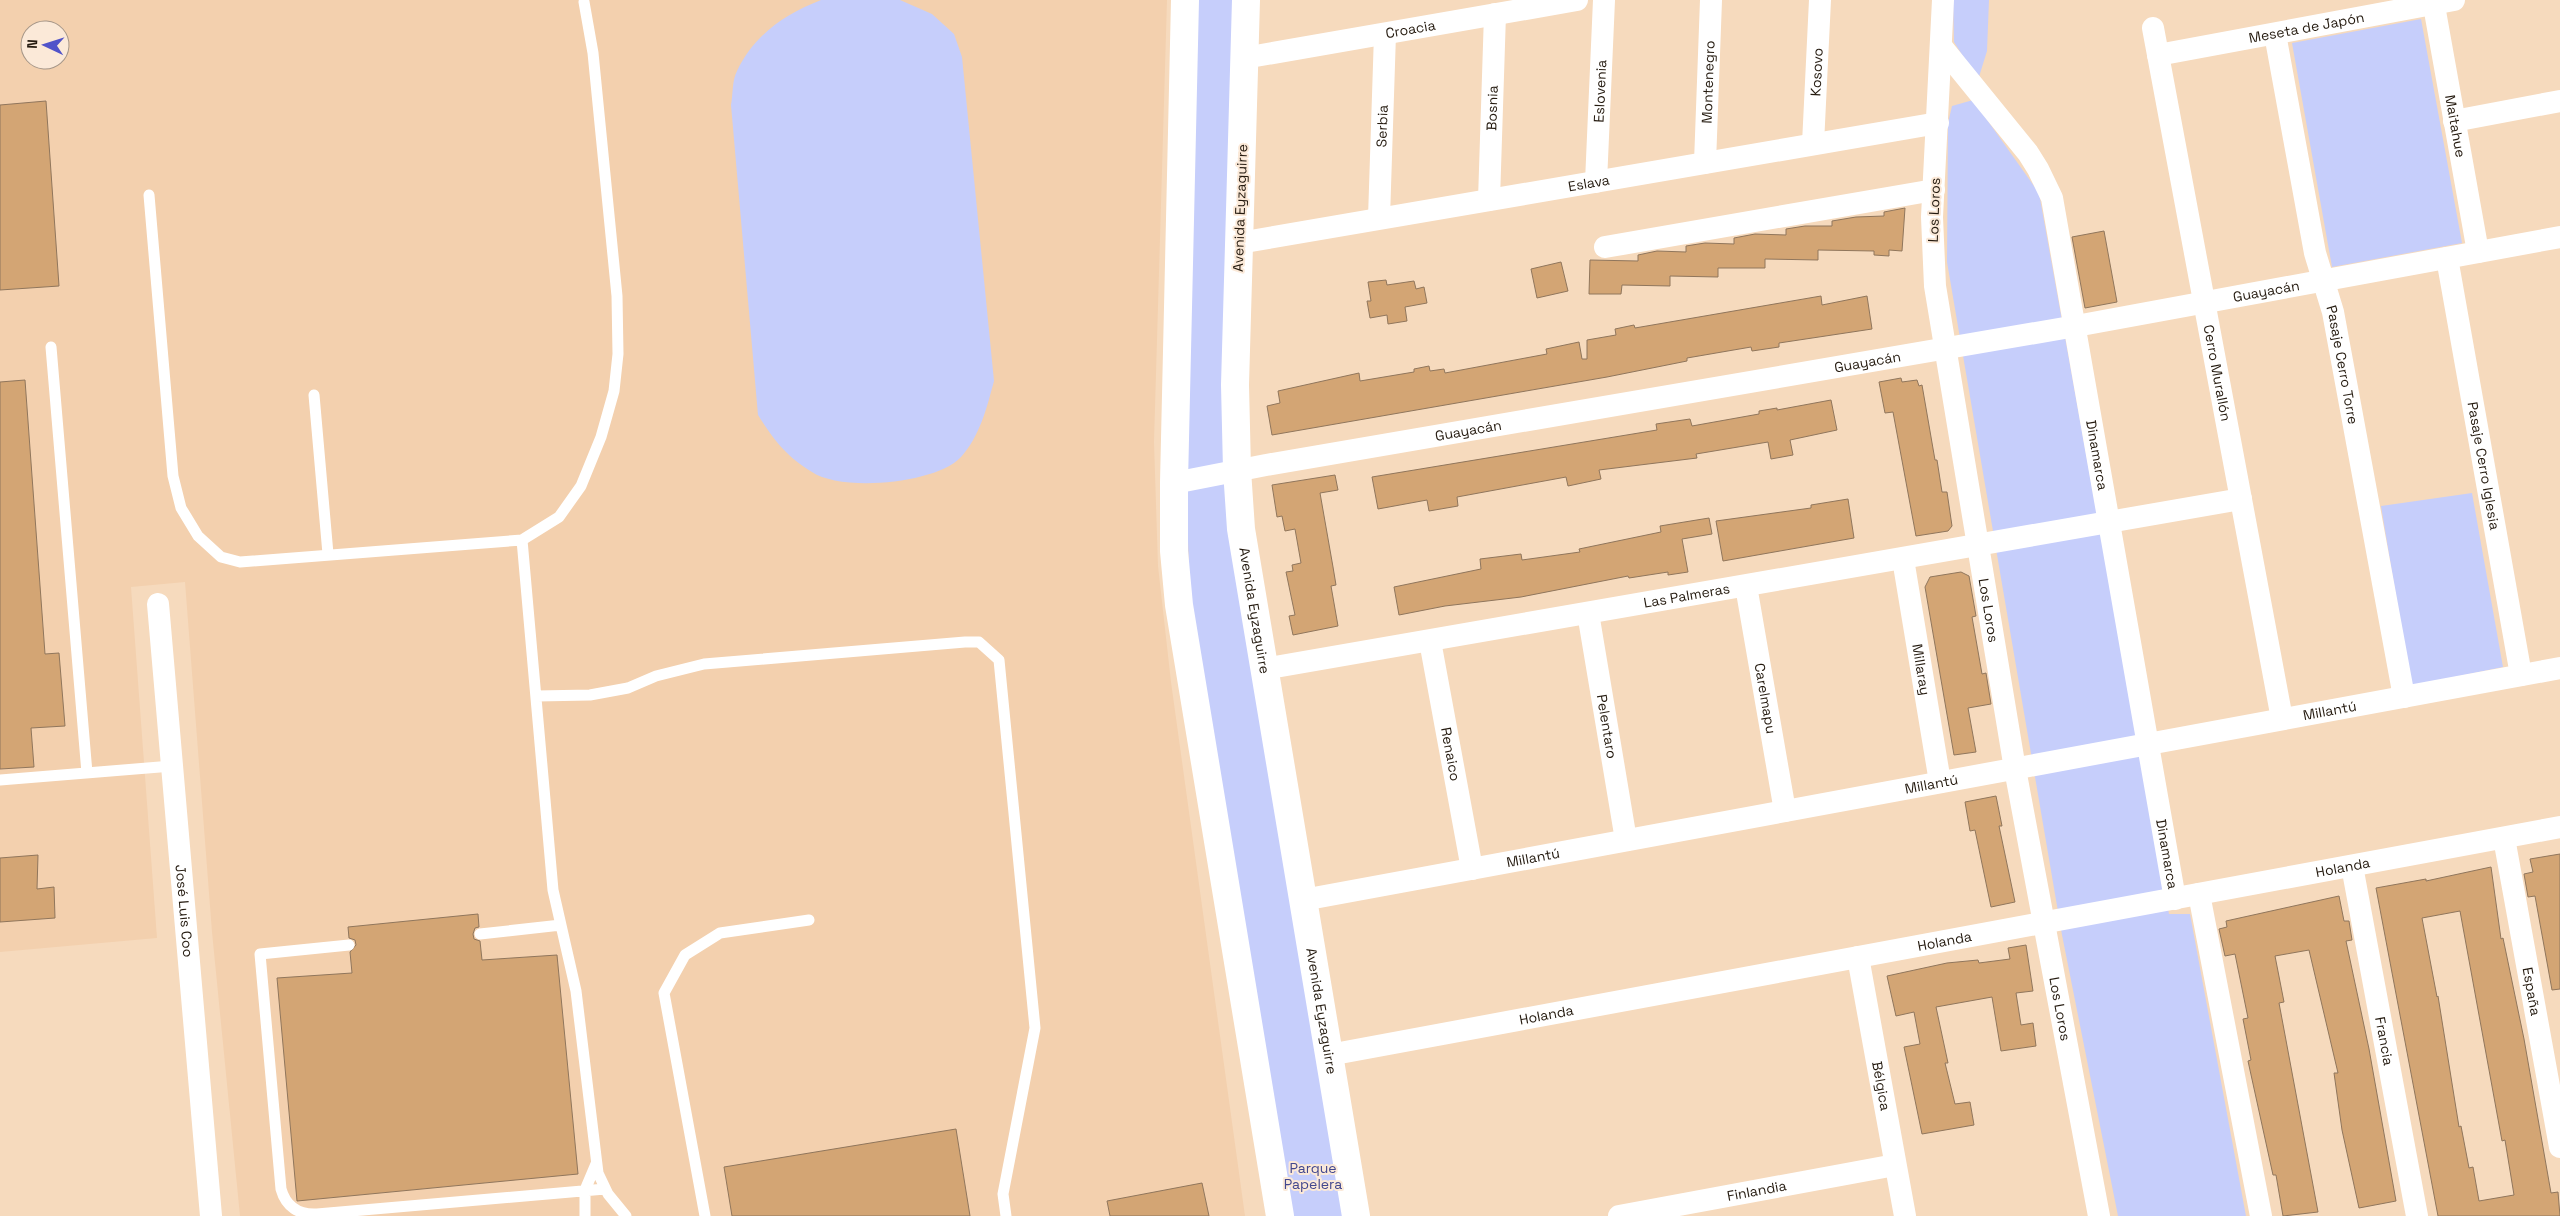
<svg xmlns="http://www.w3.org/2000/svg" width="2560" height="1216" viewBox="0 0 2560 1216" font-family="'Space Grotesk',sans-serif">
<rect width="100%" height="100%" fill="#f6dabd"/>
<path fill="#f3d0ae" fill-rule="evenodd" d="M0 0H1167L1154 442 1158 566 1171 682 1245 1216H240L212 932 185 582 131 587 157 938 0 952ZM30 30H60V60H30Z"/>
<path fill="#c6cefb" d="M821 0H900L932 14 954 34 962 57 994 381C987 407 980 436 961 457 936 484 841 492 812 472 786 456 774 440 758 415L731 105C733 95 732 80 737 71 754 35 785 14 821 0Z
M1196 0H1238L1227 434 1350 1216H1290L1190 598 1187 513Z
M1953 0H1989L1987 51 1978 80 1954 42Z
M2421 19 2462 243 2332 267 2292 43Z
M1973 100 2039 193 2169 914H2190L2246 1216H2118L2062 935 1947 262 1948 123 1952 106Z
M2472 493 2503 667 2411 686 2381 506Z"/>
<path fill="#d3a574" stroke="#90765c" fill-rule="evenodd" d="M46 101 59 286 0 290V105Z
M1905 208 1902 251 1889 250V256L1874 255V251L1818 250V260L1765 259V268H1718V277L1670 276V286L1622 285 1621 294H1589L1590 260 1638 261V255L1657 251 1686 252V246L1705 243 1734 244V238L1755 234 1786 235V229L1805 226H1832V221L1856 217 1884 216V212Z
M2104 231 2117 302 2085 308 2072 237Z
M1561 262 1568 291 1537 298 1531 269Z
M1386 280 1387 285 1414 281 1416 289 1424 287 1427 303 1405 307 1407 321 1388 324 1387 315 1370 318 1367 301H1371L1368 282Z
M1821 296 1822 305 1867 296 1872 329 1779 343V347L1752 351 1751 347 1687 358V361L1607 377 1272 435 1267 406 1280 403 1278 391 1359 373 1360 381 1414 372V369L1429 366 1430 371 1444 369 1445 373 1547 354 1546 349 1579 342 1582 359H1587V340L1616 335 1615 329 1634 325 1635 328Z
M1901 378 1902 382 1917 380 1919 386 1922 385 1935 460H1937L1942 492H1947L1952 526 1948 531 1916 536 1893 412 1885 413 1879 382Z
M25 380 45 654 59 653 65 726 31 728 34 767 0 769V382Z
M1831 400 1837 430 1790 440 1793 455 1771 459 1768 442 1696 454 1697 458 1599 470 1601 479 1568 486 1566 477 1457 497 1458 506 1429 511 1427 500 1378 509 1372 477 1657 430 1656 424 1690 419 1692 426 1759 414V411L1777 408V410Z
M1335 475 1338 490 1320 493 1333 567 1336 585 1331 586 1338 626 1293 635 1289 616 1295 615 1286 572 1293 571 1292 565 1301 563 1295 529 1285 531 1282 516 1277 517 1272 485Z
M1848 499 1854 538 1723 561 1716 521 1811 508V505Z
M1709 518 1712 534 1682 539 1688 572 1668 575V572L1629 578 1628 576 1521 597 1445 606 1399 615 1394 587 1481 569 1480 559 1521 554 1522 560 1580 552 1579 549 1661 532 1660 526Z
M1961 572 1969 576 1976 616 1972 617 1982 674 1986 673 1991 704 1968 708 1976 752 1954 755 1925 587 1930 577Z
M1996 796 2002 826H1999L2015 902 1991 907 1975 830 1970 831 1965 802Z
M2560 854V989L2552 990 2535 896 2528 897 2524 874 2533 872 2530 859Z
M38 855 37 889 54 887 55 918 0 922V858Z
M2491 867 2501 939 2503 938 2524 1039 2551 1193 2558 1192 2560 1216H2438L2376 888 2426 879V881ZM2460 911 2502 1141 2505 1140 2514 1195 2479 1201 2473 1167 2469 1168 2461 1126 2459 1127 2438 996 2437 997 2422 918Z
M2339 896 2344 921H2349L2352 940 2346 941 2369 1049 2396 1201 2359 1208 2342 1130 2334 1073H2338L2309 950 2275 956 2284 1002 2279 1003 2285 1035 2318 1212 2283 1216 2276 1175H2273L2248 1061 2251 1060 2243 1019 2248 1018 2235 954 2225 956 2219 929 2227 927 2226 921Z
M478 914 479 927 475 928 473 934 474 939 480 941 482 960 557 955 578 1174 297 1201 277 978 352 973 350 952 356 945 355 940 349 938 348 927Z
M2026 945 2033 991 2016 993 2021 1025 2033 1023 2036 1046 2001 1051 1992 997 1936 1007 1948 1063H1945L1955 1104 1970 1102 1974 1125 1922 1134 1904 1047 1920 1044 1914 1012 1896 1016 1887 976 1947 963 1978 960 1979 963 2010 959 2008 948Z
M956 1129 970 1216H732L724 1167Z
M1202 1183 1209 1216H1110L1107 1201Z"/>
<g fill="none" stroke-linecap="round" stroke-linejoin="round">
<path stroke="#fff" stroke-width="11" d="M149 195 173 476 181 508 198 536 221 557 240 562 522 540 559 517 581 486 601 437 614 391 618 354 617 296 593 53 584 2
M51 347 87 773
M314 395 328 554
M522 540 553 890 576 991 598 1173 608 1194 626 1216
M537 696 590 695 628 688 656 676 704 664 965 642H979L999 660 1035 1028 1003 1194 1006 1216
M0 780 172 766
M480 934 561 925
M349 945 260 954 281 1189C286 1207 299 1215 317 1214L605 1189
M585 1216V1190L596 1164
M705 1216 664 993 685 955 720 933 809 920"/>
<g stroke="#fff" stroke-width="22">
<path id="s1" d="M1943 0 1932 217 1935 286 2015 769 2099 1216"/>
<path id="s2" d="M2433 0 2478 252"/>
<path id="s3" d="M2153 28 2282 719"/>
<path id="s4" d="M2275 34 2315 253 2333 312 2404 697"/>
<path id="s5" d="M1941 46 2028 153 2038 169 2052 198 2175 899"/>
<path id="s6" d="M2158 55 2454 0"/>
<path id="s7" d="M1244 58 1577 0"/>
<path d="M2454 121 2560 101"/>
<path id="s8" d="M1813 144 1820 0"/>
<path id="s9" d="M1705 163 1711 0"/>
<path id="s10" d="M1596 182 1604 0"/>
<path id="s11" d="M1489 200 1495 14"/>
<path id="s12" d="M1379 218 1385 34"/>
<path id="s13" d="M1239 243 1938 123"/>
<path d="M1605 247 1934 190"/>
<path id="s14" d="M2447 258 2521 675"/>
<path id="s15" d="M1174 483 1266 465 2076 326 2560 237"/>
<path id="s16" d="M1903 559 1940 782"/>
<path id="s17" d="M1746 586 1785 811"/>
<path id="s18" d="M158 604 211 1216"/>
<path id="s19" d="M1588 613 1626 840"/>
<path id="s20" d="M1430 641 1472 869"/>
<path id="s21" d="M1264 669 2241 499"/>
<path id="s22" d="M2504 838 2560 1147"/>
<path id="s23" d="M2352 866 2417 1216"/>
<path d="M2199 894 2261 1216"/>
<path id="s24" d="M1303 900 2560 668"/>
<path id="s25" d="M1858 957 1905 1216"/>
<path id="s26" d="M1329 1055 2560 827"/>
<path id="s27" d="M1619 1216 1895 1165"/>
</g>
<g stroke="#fff" stroke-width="28">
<path d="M1185 0 1174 483V551L1179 605 1280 1216"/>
<path id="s28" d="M1246 0 1235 385 1237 470 1241 529 1356 1216"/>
</g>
</g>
<g text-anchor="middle" stroke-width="4" stroke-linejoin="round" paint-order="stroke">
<g font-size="14" fill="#241a0f" stroke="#fbe9d8">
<text dy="5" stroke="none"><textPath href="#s6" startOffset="151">Meseta de Japón</textPath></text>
<text dy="5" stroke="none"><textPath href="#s7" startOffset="169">Croacia</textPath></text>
<text dy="5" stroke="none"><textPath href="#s8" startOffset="72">Kosovo</textPath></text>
<text dy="5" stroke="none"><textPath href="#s9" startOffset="81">Montenegro</textPath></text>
<text dy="5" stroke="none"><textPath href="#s10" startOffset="91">Eslovenia</textPath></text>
<text dy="5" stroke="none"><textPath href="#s11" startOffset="92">Bosnia</textPath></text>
<text dy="5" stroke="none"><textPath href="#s12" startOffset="92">Serbia</textPath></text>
<text dy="5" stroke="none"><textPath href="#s2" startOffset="128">Maitahue</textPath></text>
<text dy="5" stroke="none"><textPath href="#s13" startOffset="355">Eslava</textPath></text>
<text transform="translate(1240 208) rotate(-88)" y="5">Avenida Eyzaguirre</text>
<text transform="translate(1934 210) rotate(-88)" y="5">Los Loros</text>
<text dy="5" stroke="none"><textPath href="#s15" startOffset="1109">Guayacán</textPath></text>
<text dy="5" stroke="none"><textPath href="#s15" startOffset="704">Guayacán</textPath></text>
<text dy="5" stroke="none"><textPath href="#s4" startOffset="338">Pasaje Cerro Torre</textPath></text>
<text dy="5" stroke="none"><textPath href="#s3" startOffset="351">Cerro Murallón</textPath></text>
<text dy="5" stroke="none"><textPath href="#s15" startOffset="299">Guayacán</textPath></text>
<text dy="5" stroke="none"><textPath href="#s5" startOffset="450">Dinamarca</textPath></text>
<text dy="5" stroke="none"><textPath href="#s14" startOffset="211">Pasaje Cerro Iglesia</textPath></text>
<text dy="5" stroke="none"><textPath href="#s21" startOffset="429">Las Palmeras</textPath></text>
<text dy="5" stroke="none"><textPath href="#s1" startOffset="615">Los Loros</textPath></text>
<text dy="5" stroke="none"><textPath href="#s28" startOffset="612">Avenida Eyzaguirre</textPath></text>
<text dy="5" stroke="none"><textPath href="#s16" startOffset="112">Millaray</textPath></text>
<text dy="5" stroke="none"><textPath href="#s17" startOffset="114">Carelmapu</textPath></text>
<text dy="5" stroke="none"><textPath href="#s24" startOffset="1044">Millantú</textPath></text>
<text dy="5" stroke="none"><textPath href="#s19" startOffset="115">Pelentaro</textPath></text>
<text dy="5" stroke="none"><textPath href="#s20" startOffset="115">Renaico</textPath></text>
<text dy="5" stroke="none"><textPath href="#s24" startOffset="639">Millantú</textPath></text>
<text dy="5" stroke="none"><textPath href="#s5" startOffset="855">Dinamarca</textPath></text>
<text dy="5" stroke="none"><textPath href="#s24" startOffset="234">Millantú</textPath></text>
<text dy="5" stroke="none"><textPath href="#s26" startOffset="1031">Holanda</textPath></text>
<text dy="5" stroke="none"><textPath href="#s18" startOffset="308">José Luis Coo</textPath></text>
<text dy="5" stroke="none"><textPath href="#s26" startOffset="626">Holanda</textPath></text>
<text dy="5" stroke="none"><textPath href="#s22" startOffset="156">España</textPath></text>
<text dy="5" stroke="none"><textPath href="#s1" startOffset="1020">Los Loros</textPath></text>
<text dy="5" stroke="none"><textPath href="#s28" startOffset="1018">Avenida Eyzaguirre</textPath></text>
<text dy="5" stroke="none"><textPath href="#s26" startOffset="221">Holanda</textPath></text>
<text dy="5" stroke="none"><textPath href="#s23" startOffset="178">Francia</textPath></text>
<text dy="5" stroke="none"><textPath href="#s25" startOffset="131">Bélgica</textPath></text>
<text dy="5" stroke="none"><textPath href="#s27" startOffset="140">Finlandia</textPath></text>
</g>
<g font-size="14" fill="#42478e" stroke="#fbe9d8">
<text x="1313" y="1173">Parque<tspan x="1313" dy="16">Papelera</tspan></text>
</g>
</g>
<g transform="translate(45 45) rotate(274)"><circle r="24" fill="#fbe9d8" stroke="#a59688"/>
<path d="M0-4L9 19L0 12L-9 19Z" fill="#5153c9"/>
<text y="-8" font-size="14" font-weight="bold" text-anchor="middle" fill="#241a0f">N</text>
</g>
</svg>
